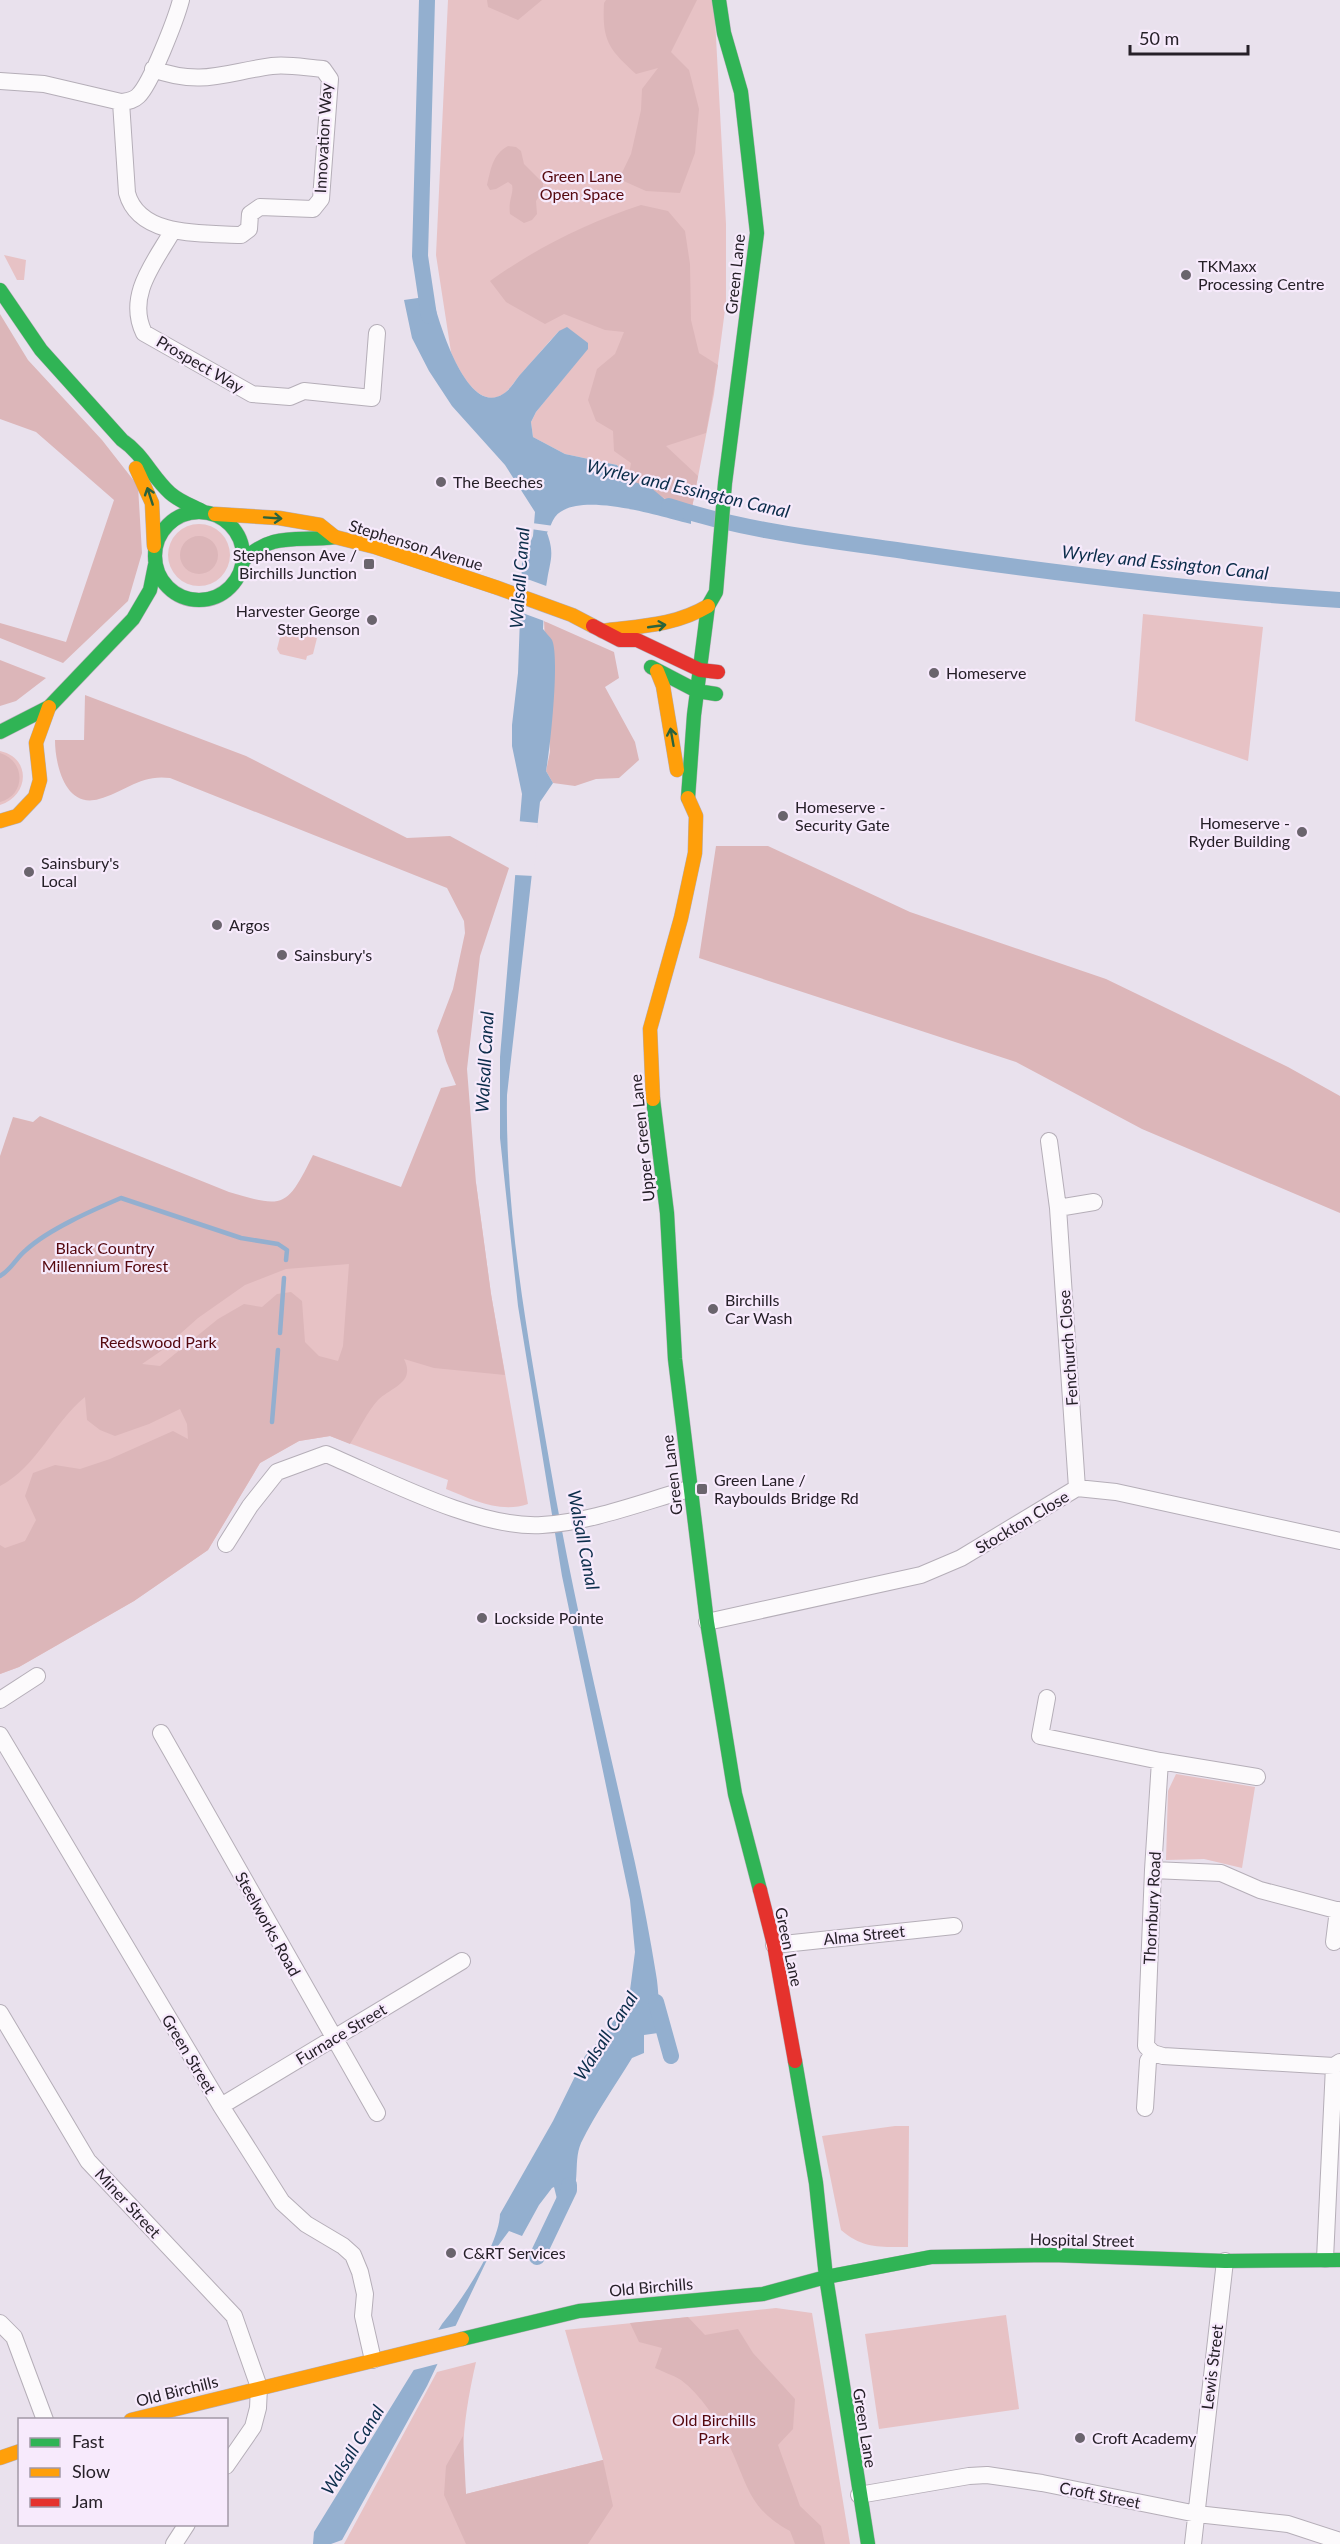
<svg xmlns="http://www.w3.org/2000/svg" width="1340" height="2544" viewBox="0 0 1340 2544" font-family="Lato,sans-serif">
<rect width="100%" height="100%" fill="#e9e1ed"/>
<path fill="#e7c2c5" d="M448 0H714L726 224V302L714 394 691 513 628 480 617 465 565 454 533 437 531 422 536 412 588 348 559 331C546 345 534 359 521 374 515 380 510 390 502 395 478 409 458 369 451 352L436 255Z
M4 255 26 260 24 280H17Z
M168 555a31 31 0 1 1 62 0a31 31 0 1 1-62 0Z
M1143 614 1263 627 1248 761 1135 721Z
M282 629 317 638 313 654 307 656 306 660 280 654 277 649Z
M0 751C32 758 29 796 0 805Z
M476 1183 491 1294 528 1504C500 1514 471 1499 446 1489L448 1480 330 1436 299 1441 260 1463 208 1550 134 1601 19 1667 0 1674V1195L290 1223 387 1196Z
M1176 1774 1255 1787 1242 1868 1204 1859 1166 1860 1168 1791Z
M895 2126H909L908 2247C881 2247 863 2249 841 2230L822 2136Z
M776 2308 812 2313 850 2544H344L437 2372 476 2362C466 2406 459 2449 466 2494L603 2460 565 2330Z
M1006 2315 1019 2409 879 2429 865 2334Z"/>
<path fill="#dcb6b9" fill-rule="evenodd" d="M487 0H542L518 20 488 7Z
M606 0H697L671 52 689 70 699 109 695 153 680 193 646 191 619 179 631 154 641 110 642 89 658 68 636 74C608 49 602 40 604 3Z
M508 146 516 147 521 151 524 164 543 183V190L536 201 537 214 532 220 524 223 510 214C508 200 514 194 512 185L508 182 496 189 490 190 487 185C491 169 492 155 508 146Z
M641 205 668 211 685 231 690 264 691 320 699 353 718 365 706 433 666 446 698 476 691 513C669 502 651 488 628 480L631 463 614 451 613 431 596 421 588 400 597 369 615 354 624 332 605 330 564 314 545 324 506 302 490 281C536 248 587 223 641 205Z
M0 314 28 360 102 440 138 486 142 553 128 601 63 663 0 638V623L66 642 114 500 36 432 0 419Z
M180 555a19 19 0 1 1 38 0a19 19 0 1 1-38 0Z
M544 621 614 652 619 678 605 687 635 742 639 760 619 778 596 779 575 786 553 783 546 771 550 752Z
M0 660 46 678 16 701 0 706Z
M85 695 246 756 407 838 450 836 509 868 480 956 467 1069 476 1183 491 1294 505 1375 434 1368 404 1359C416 1383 391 1387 378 1400 367 1412 359 1430 350 1444L330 1436 299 1441 260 1463 208 1550 134 1601 19 1667 0 1674V1545L5 1548 25 1541 36 1520 25 1496 33 1473 55 1465 80 1469 110 1459 173 1431 188 1439 187 1424 180 1409 149 1424 115 1436 100 1430 87 1420 85 1397C53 1423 37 1467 0 1486V1156L13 1117 33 1122 40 1116 229 1192C285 1209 287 1207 313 1155L401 1187 441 1088 456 1085 446 1061 437 1031 453 989 465 933 464 921 447 888 170 778C140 774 125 792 99 799 65 809 55 764 55 740H84ZM349 1264 343 1346 338 1361 319 1356 305 1342 302 1301 291 1292 277 1294 262 1307 244 1304 218 1319 160 1366 142 1364 161 1351 198 1318 245 1285 286 1269Z
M0 753C26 761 26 795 0 802Z
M716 846H768L910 912 1106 979 1288 1067 1340 1096V1213L1142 1129 1016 1062 699 958Z
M688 2317 705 2335 738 2329 753 2353 795 2399 793 2429 778 2445 800 2506 821 2526 825 2544H795L790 2531C747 2508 748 2483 728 2443 717 2420 701 2395 681 2380 673 2375 663 2372 655 2368L662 2348 639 2342 630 2323Z
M463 2436 466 2494 603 2460 613 2506 588 2544H466L444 2495 446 2466Z"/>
<path fill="#93afcf" d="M432 296C438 318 466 418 503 394 510 390 514 382 519 376 532 361 546 346 559 331L567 327 588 343V349L536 412 531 422 533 437 565 454 617 465 628 480 650 487 667 501 691 513V524C662 517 576 489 555 517 552 521 550 528 547 533 555 554 550 561 547 581 544 596 544 613 543 629 546 633 550 637 552 640 560 657 550 750 546 771L553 783 540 802 507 1095C505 1220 529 1342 550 1465 573 1599 605 1730 635 1863 643 1900 650 1937 656 1974 659 1990 658 2007 662 2023 664 2034 668 2045 671 2056L663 2035 658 2033 644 2035V2053L632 2058C615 2086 595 2114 581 2143 572 2164 583 2188 565 2206L558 2203 554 2187 552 2188 539 2205 522 2236 509 2231 486 2262 427 2386 342 2540 331 2544H313L314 2532 442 2324C462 2300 499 2245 500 2214L553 2121 585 2056 604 2035 629 1998 635 1952 630 1900 562 1576 518 1306 500 1138V1057L522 794 512 746V725L518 673 522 562 533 536 535 512 505 465 452 406 429 371 412 338 404 300Z"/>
<path fill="#e9e1ed" d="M532 523 554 526 551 532 531 529Z
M519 576 549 587 547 622 517 611Z
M517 821 538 823 534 876 514 875Z
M459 2325 441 2363 410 2371 434 2331Z"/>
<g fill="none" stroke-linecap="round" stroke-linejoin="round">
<path stroke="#93afcf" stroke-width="4.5" d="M0 1276C12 1269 16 1258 26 1250 49 1229 93 1210 121 1198L241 1238 278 1244 287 1250 286 1260
M280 1333 284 1278
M272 1422 278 1350"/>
<path stroke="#93afcf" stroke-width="16" d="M427 0 420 256 429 316
M669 506C747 532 830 540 910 552 1053 573 1196 591 1340 600
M656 2002 671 2056
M537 2257 569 2190V2185"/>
<g stroke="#b5aeb8" stroke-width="18">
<path id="street" d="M0 81 44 84 121 102C127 101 133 101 138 96 151 84 176 19 181 0
M121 102 127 193C139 238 204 233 241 235L249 229 250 214 260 207 313 209 321 199 330 79 323 69C307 68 289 64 272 66 226 72 202 87 153 69
M172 232C154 263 126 296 144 333L252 394 290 397 304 391 372 398 377 333
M1049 1141 1058 1208 1077 1488
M1058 1208 1094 1202
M226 1544 250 1506 277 1472 326 1454C385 1479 478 1529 542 1525 592 1522 642 1502 689 1489
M707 1622 921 1575 961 1558 1077 1488 1116 1492 1340 1541
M1047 1698 1040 1736 1160 1761 1257 1777
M0 1700 37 1676
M161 1733 377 2113
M0 1735 221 2106 282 2202 306 2224 343 2246 353 2255 360 2272 365 2294 363 2316 373 2360
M1153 1870 1221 1873 1260 1890 1340 1911
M1334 1942 1338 1910
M774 1945 954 1926
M0 2013 88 2161 234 2316 259 2387 258 2408 253 2427 226 2466
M1153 2053 1163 2056 1334 2066
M221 2106 462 1961
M1145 2108 1148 2061 1153 2053 1146 2046 1153 1870 1160 1761
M1325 2259 1334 2066 1340 2062
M0 2323 14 2337 45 2420
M859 2495 969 2476 987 2475 1042 2483 1197 2514 1288 2524 1340 2541
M174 2544 187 2524
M1193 2544 1225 2261"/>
</g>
<g stroke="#b5aeb8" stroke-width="15">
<path id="fast" d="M0 290 41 350 122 440C143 454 152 477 170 493 180 502 193 506 204 512
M155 556a44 44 0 1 1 88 0a44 44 0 1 1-88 0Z
M243 561C272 531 298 542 335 537
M651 667 697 691 716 694
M0 732 49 707 133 619 150 590 155 565
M688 798 694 715 708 606 716 592 725 483 757 233 741 92 724 33 719 0
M653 1099 667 1213 675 1359 707 1622 735 1794 760 1890
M795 2061 816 2183 826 2277 868 2544
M462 2339 579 2311 763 2294 826 2277 931 2257 1052 2255 1225 2261 1340 2260"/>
</g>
<g stroke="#b5aeb8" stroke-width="15">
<path id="slow" d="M136 468 152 503 154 546
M215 514 279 518 320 525 335 537 375 547 498 588 572 615 593 626
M602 631C640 626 674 626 708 606
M657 671 663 686 677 770
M0 821 17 816 35 797 40 780 36 743 49 707
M653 1099 650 1029 681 918 695 853 696 816 688 798
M131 2420 462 2339
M0 2458 20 2451"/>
</g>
<g stroke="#b5aeb8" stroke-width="15">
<path id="jam" d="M593 626 620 640H637L700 670 718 672
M760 1890 774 1945 795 2061"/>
</g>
<use href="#street" stroke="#fcfafc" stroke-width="16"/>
<use href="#fast" stroke="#30b455" stroke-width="14"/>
<use href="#slow" stroke="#ff9f0a" stroke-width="14"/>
<use href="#jam" stroke="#e5322d" stroke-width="14"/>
</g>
<defs><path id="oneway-shaft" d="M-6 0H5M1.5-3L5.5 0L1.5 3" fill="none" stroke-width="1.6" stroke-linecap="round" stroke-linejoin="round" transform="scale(1.5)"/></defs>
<g stroke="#2a633c">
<use href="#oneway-shaft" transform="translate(150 496) rotate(-108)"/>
<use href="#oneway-shaft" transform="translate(273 518) rotate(4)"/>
<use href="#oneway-shaft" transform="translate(657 626) rotate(-8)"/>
<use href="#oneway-shaft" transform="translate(672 737) rotate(-100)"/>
</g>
<g fill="#6a646d" stroke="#f7eafc" stroke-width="2">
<circle cx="1186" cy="275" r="6"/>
<circle cx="441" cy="482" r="6"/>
<rect x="363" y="558" width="12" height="12" rx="3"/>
<circle cx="372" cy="620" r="6"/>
<circle cx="934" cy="673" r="6"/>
<circle cx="783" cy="816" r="6"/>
<circle cx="1302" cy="832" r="6"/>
<circle cx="29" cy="872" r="6"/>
<circle cx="217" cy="925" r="6"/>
<circle cx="282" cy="955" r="6"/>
<circle cx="713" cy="1309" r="6"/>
<rect x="696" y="1483" width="12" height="12" rx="3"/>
<circle cx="482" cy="1618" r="6"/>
<circle cx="451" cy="2253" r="6"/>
<circle cx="1080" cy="2438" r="6"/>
</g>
<g text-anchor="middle" stroke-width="4.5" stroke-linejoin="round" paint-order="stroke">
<g font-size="16" fill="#262028" stroke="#f7eafc">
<text transform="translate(323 138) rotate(-87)" y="6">Innovation Way</text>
<text transform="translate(735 274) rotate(-84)" y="6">Green Lane</text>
<text transform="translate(200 364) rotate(30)" y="6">Prospect Way</text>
<text transform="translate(416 545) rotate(17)" y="6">Stephenson Avenue</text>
<text transform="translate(642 1138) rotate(-96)" y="6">Upper Green Lane</text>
<text transform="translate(1068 1348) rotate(-94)" y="6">Fenchurch Close</text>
<text transform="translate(672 1475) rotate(-97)" y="6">Green Lane</text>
<text transform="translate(1022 1522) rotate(-31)" y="6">Stockton Close</text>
<text transform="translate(1152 1908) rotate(-87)" y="6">Thornbury Road</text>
<text transform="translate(268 1924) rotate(61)" y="6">Steelworks Road</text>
<text transform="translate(864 1935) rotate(-6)" y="6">Alma Street</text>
<text transform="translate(789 1947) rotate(78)" y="6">Green Lane</text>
<text transform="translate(341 2034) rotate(-31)" y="6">Furnace Street</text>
<text transform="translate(189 2054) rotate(59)" y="6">Green Street</text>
<text transform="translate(128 2203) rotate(47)" y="6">Miner Street</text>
<text transform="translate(1082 2240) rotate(1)" y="6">Hospital Street</text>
<text transform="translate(651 2287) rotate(-5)" y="6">Old Birchills</text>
<text transform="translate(1212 2367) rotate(-83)" y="6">Lewis Street</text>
<text transform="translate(177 2391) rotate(-14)" y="6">Old Birchills</text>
<text transform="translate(865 2428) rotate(81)" y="6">Green Lane</text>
<text transform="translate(1100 2495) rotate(11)" y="6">Croft Street</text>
</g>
<g font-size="16" fill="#55080e" stroke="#f7eafc">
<text x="582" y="182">Green Lane<tspan x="582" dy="18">Open Space</tspan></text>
<text x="105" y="1254">Black Country<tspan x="105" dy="18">Millennium Forest</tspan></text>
<text x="158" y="1348">Reedswood Park</text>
<text x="714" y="2426">Old Birchills<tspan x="714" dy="18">Park</tspan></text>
</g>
<g font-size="16" fill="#262028" stroke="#f7eafc" text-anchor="start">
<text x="1198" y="272">TKMaxx<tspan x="1198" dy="18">Processing Centre</tspan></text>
<text x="453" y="488">The Beeches</text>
<text x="357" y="561" text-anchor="end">Stephenson Ave /<tspan x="357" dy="18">Birchills Junction</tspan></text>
<text x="360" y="617" text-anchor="end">Harvester George<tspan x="360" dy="18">Stephenson</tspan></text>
<text x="946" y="679">Homeserve</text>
<text x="795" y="813">Homeserve -<tspan x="795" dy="18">Security Gate</tspan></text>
<text x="1290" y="829" text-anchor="end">Homeserve -<tspan x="1290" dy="18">Ryder Building</tspan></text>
<text x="41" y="869">Sainsbury's<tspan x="41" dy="18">Local</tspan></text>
<text x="229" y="931">Argos</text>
<text x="294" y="961">Sainsbury's</text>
<text x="725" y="1306">Birchills<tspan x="725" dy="18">Car Wash</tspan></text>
<text x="714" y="1486">Green Lane /<tspan x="714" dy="18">Rayboulds Bridge Rd</tspan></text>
<text x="494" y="1624">Lockside Pointe</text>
<text x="463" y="2259">C&amp;RT Services</text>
<text x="1092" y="2444">Croft Academy</text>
</g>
<g font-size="18" font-style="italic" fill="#0b2d4a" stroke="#f7eafc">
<text transform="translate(688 489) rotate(13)" y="6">Wyrley and Essington Canal</text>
<text transform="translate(1165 563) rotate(6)" y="6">Wyrley and Essington Canal</text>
<text transform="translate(520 578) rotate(-86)" y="6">Walsall Canal</text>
<text transform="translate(485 1062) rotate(-87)" y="6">Walsall Canal</text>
<text transform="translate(583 1540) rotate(79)" y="6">Walsall Canal</text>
<text transform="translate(606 2036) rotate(-57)" y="6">Walsall Canal</text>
<text transform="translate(353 2450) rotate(-58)" y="6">Walsall Canal</text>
</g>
</g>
<rect x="18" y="2418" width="210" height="108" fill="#f7eafc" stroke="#a399a7" stroke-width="1.5"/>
<rect x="30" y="2438" width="30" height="9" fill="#30b455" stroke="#a399a7" stroke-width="1.5"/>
<text x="72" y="2448" font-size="18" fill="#262028">Fast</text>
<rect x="30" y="2468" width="30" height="9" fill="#ff9f0a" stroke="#a399a7" stroke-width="1.5"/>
<text x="72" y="2478" font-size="18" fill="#262028">Slow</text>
<rect x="30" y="2498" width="30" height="9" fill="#e5322d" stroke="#a399a7" stroke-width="1.5"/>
<text x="72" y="2508" font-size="18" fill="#262028">Jam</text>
<path d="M1130 45v9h118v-9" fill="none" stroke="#262028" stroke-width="3"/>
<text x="1139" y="45" font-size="18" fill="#262028" stroke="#f7eafc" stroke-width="4.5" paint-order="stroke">50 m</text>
</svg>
